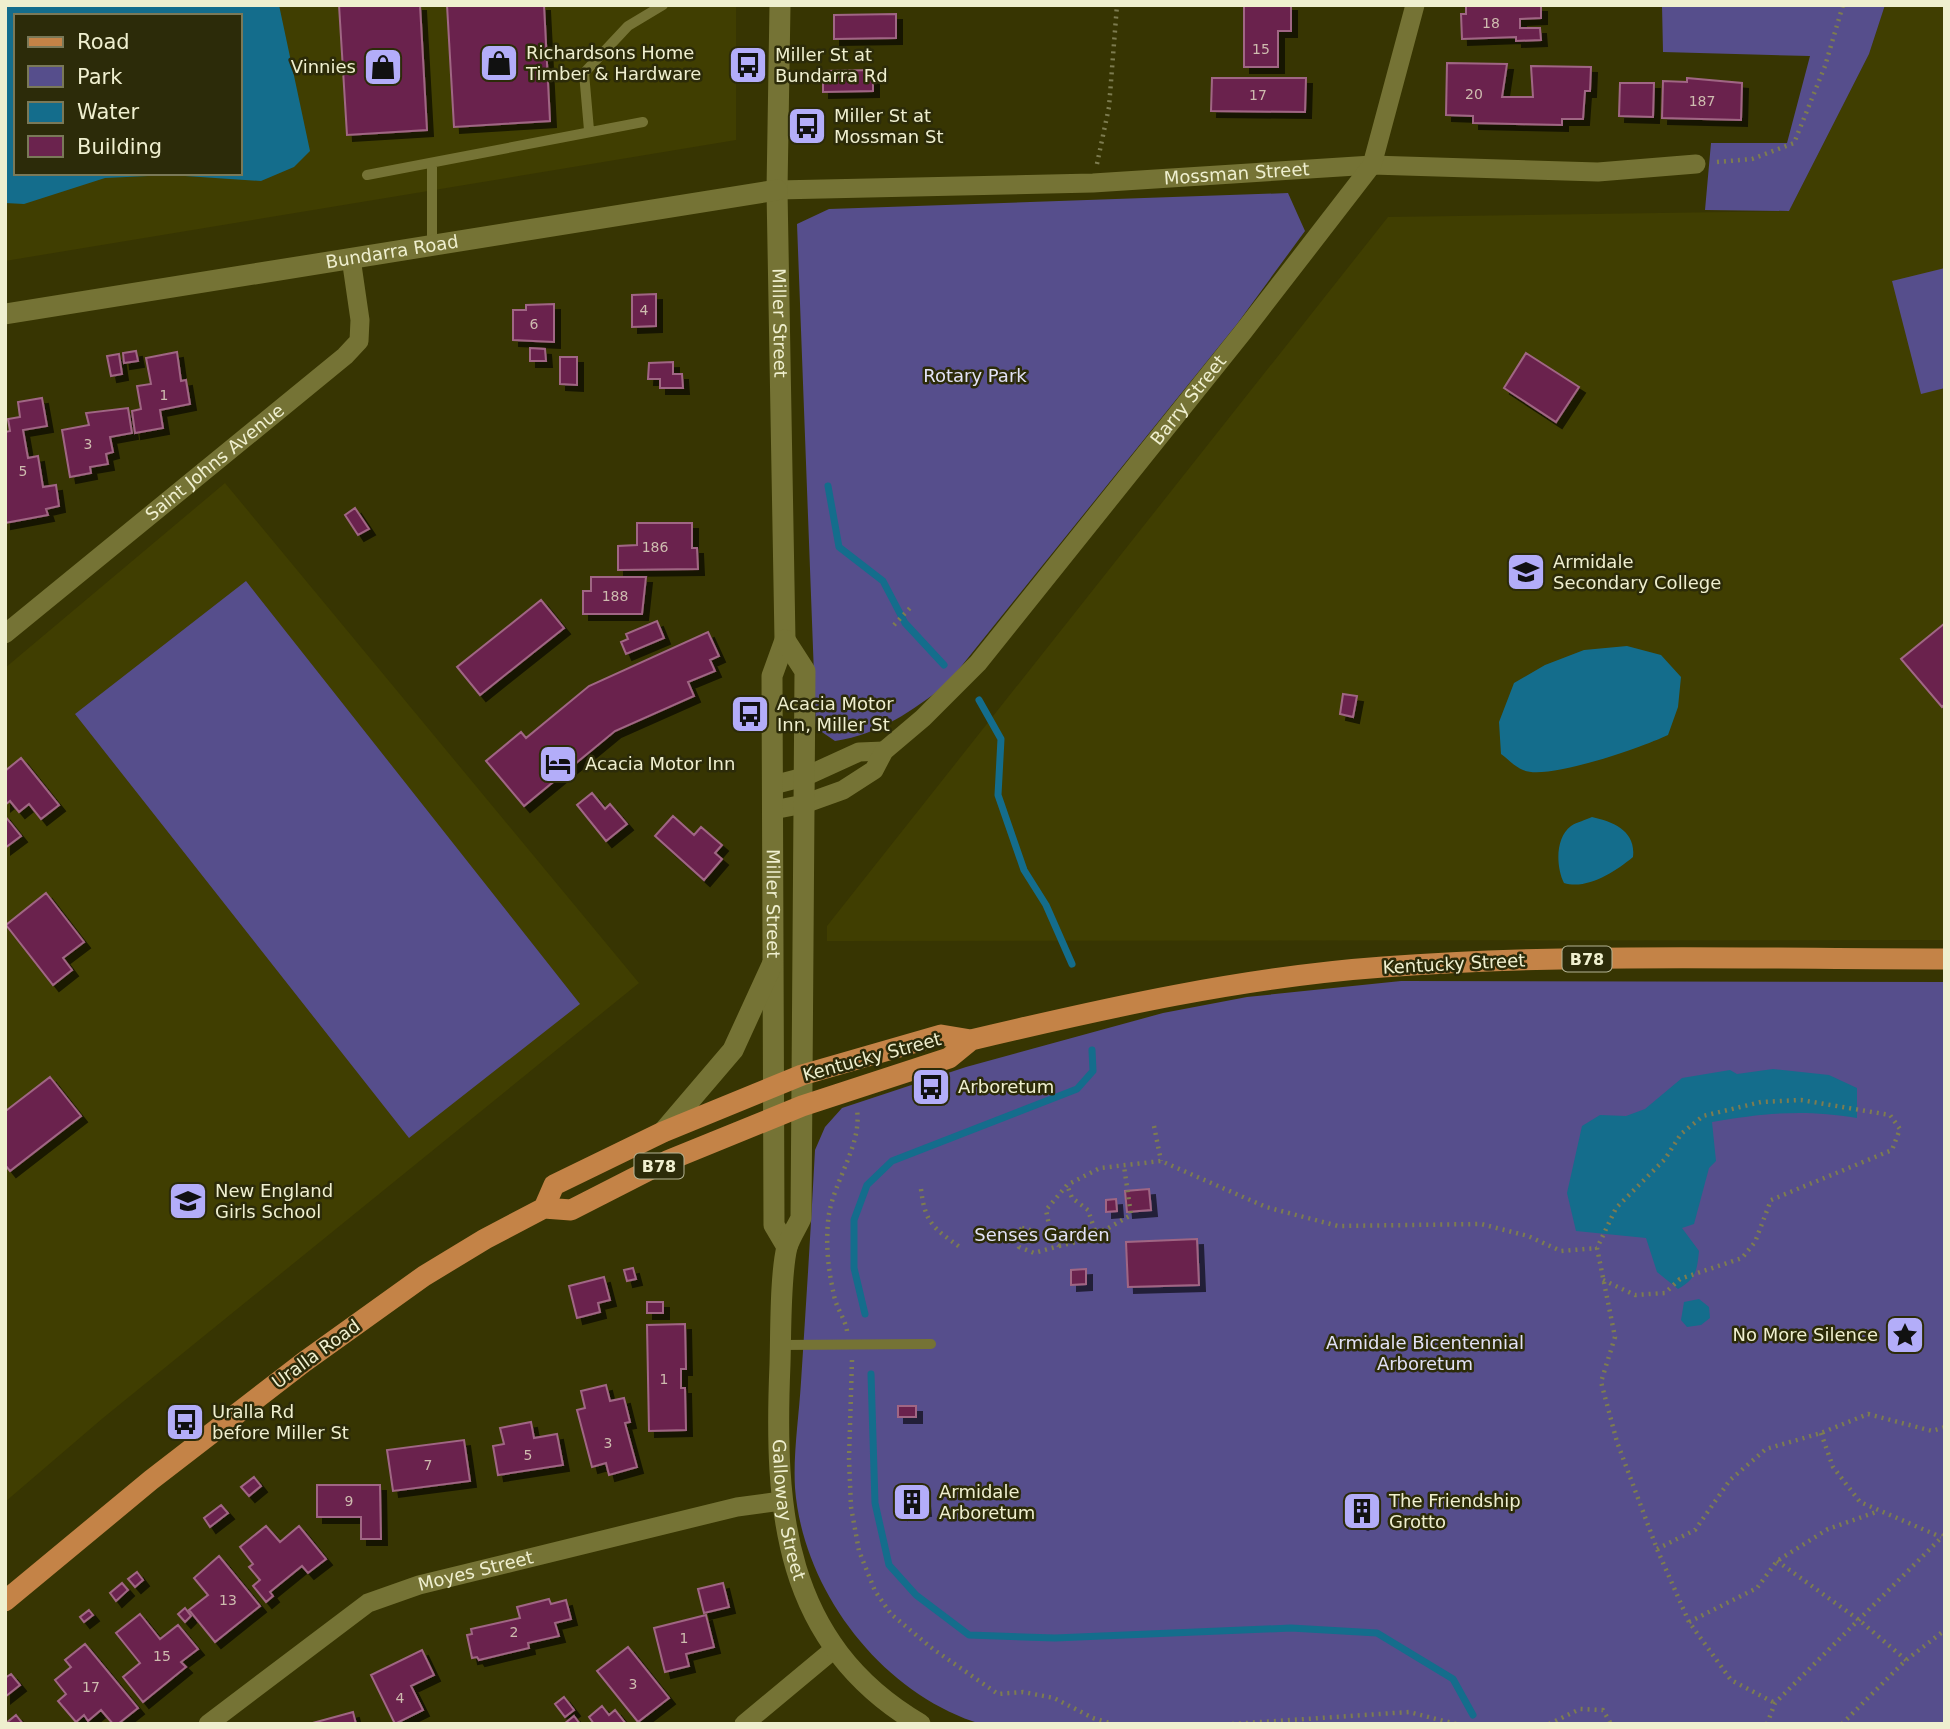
<svg xmlns="http://www.w3.org/2000/svg" width="1950" height="1729" viewBox="0 0 1950 1729" font-family="'DejaVu Sans',sans-serif">
<defs>
<filter id="shadow"><feDropShadow dx="6" dy="6" stdDeviation="0" flood-color="#0009"/></filter>
</defs>
<rect width="100%" height="100%" fill="#373502"/>
<path fill="#403e01" fill-rule="evenodd" d="M5 5H736V140L5 261ZM16 16H240V173H16Z
M1885 5H1945V940L827 941V926L1388 217 1789 211 1869 54Z
M225 483 639 983 103 1418 5 1502V668Z"/>
<path fill="#564e8c" d="M1662 5H1885L1869 54 1789 211 1705 210 1711 143H1787L1810 56 1663 52Z
M1288 193 1305 231 1237 324 947 684C912 711 880 734 835 741L816 728 797 224 829 209Z
M1945 268V388L1921 394 1892 281Z
M246 581 580 1004 409 1138 75 714Z
M1401 981 1945 982V1724H981C882 1694 803 1591 795 1488 793 1454 799 1416 801 1382 806 1305 811 1227 815 1150L825 1127 842 1108 966 1067 1163 1013 1247 997Z"/>
<path fill="#146d8c" fill-rule="evenodd" d="M5 5H279L310 151 294 167 261 181 170 175 105 178 24 204 5 203ZM16 16H240V173H16Z
M1627 646 1661 655 1681 677 1678 707 1668 735C1643 747 1547 781 1523 770 1515 767 1508 759 1501 754L1499 722 1514 683 1545 665 1584 650Z
M1592 817C1614 822 1636 831 1633 857 1615 872 1587 890 1564 883 1556 867 1555 838 1571 826 1577 822 1586 820 1592 817Z
M1773 1069 1829 1075 1857 1088V1118C1804 1109 1764 1113 1712 1122L1716 1161 1709 1168 1694 1224 1682 1228 1699 1251C1697 1271 1696 1279 1678 1289L1657 1272 1646 1238 1576 1231 1567 1193 1582 1126 1600 1115 1626 1116 1645 1109 1682 1078 1730 1070 1737 1074Z
M1699 1299 1709 1307 1710 1318 1701 1325 1687 1327 1681 1320 1684 1302Z"/>
<g fill="none" stroke-linecap="round" stroke-linejoin="round">
<path stroke="#146d8c" stroke-width="7" d="M828 486 839 547 883 581 905 623 944 665
M979 700 1001 739 998 795 1024 870 1046 905 1072 964
M865 1314 854 1268V1220L867 1185 892 1161 1077 1089 1093 1071 1092 1050
M871 1374 875 1503 889 1565 916 1595 969 1635 1055 1638 1291 1628 1377 1633 1453 1679 1473 1715"/>
</g>
<path fill="#6b234e" stroke="#a06684" stroke-width="2" filter="url(#shadow)" d="M339 5H420L427 130 347 135Z
M447 5H544L550 121 454 127Z
M1244 5H1291V31H1278V67H1244Z
M1466 5 1541 6V18L1520 19V28H1540L1541 40 1516 41V37L1462 39 1461 14H1466Z
M896 14V38L834 39V15Z
M1447 63 1507 64 1502 97H1533L1531 66 1591 67 1590 91H1585L1583 119H1562V125L1473 123V116L1446 115Z
M873 70V91L823 92V71Z
M1212 78H1306L1305 112 1211 111Z
M1687 78 1742 83 1741 120 1662 118 1663 81 1687 82Z
M1620 83H1654L1653 117 1619 116Z
M656 294V326L632 327V295Z
M554 304V342L513 340V310H526V305Z
M530 348 545 349 546 361H530Z
M136 351 138 361 124 363 123 353Z
M177 352 181 381 186 380 190 404 160 410 163 428 135 433 132 411 141 409 137 386 151 384 146 358Z
M1526 353 1579 387 1556 422 1504 388Z
M119 354 122 374 111 376 107 356Z
M560 357H577V385L560 384Z
M673 362V374H682L683 388H660V379H648L649 363Z
M42 398 47 426 23 430 28 458 38 456 43 487 56 485 59 506 46 509 48 515 5 523V432L10 431 8 419 20 417 18 402Z
M128 408 132 433 110 437 113 452 106 454 108 464 90 467 91 473 70 477 62 430 89 425 86 413Z
M355 508 369 529 358 535 345 515Z
M637 523H692V548H697L698 569 618 570V546L637 545Z
M591 577H646L642 614H583V591H591Z
M541 600 564 628 480 695 457 667Z
M657 621 664 638 626 654 621 642 628 639 626 634Z
M1945 623V704L1942 707 1901 659Z
M708 632 719 656 710 660 715 671 688 682 694 696 615 731 524 806 486 761 521 732 526 738 589 686Z
M1343 694 1357 696 1353 717 1340 714Z
M21 758 59 805 41 819 29 804 19 812 10 801 5 805V771Z
M592 793 605 809 610 804 627 824 606 841 577 805Z
M5 816 21 836 5 848Z
M673 816 694 835 701 827 722 845 715 853 722 859 704 880 655 836Z
M46 893 84 942 63 958 72 970 53 985 6 925Z
M50 1077 81 1116 10 1171 5 1165V1108L7 1110Z
M1149 1189 1151 1210 1127 1212 1125 1191Z
M1116 1199 1117 1211 1106 1212V1200Z
M1197 1239 1199 1285 1128 1287 1126 1242Z
M633 1268 636 1279 627 1281 624 1270Z
M1086 1269V1284L1071 1285V1270Z
M604 1277 610 1300 598 1303 600 1312 577 1318 569 1286Z
M647 1302H663V1313H647Z
M685 1324 686 1369H681V1388H685L686 1430 649 1431 647 1325Z
M606 1385 610 1401 624 1398 630 1422 625 1423 637 1467 609 1475 606 1463 592 1467 577 1410 585 1408 581 1391Z
M898 1406H916V1417H898Z
M531 1422 534 1438 557 1434 563 1465 498 1475 493 1446 504 1444 500 1428Z
M464 1440 470 1481 393 1491 387 1450Z
M254 1477 261 1486 249 1496 241 1487Z
M317 1485H380L381 1539H361V1517H317Z
M923 1490 925 1510 902 1514 899 1494Z
M1369 1501 1373 1509 1370 1519 1362 1524 1351 1519 1348 1514Z
M221 1505 228 1513 210 1527 204 1518Z
M266 1526 280 1542 299 1526 326 1559 308 1573 302 1566 270 1592 273 1596 266 1602 253 1586 260 1580 249 1567 253 1564 240 1547Z
M219 1556 260 1606 215 1642 189 1610 208 1595 194 1578Z
M137 1572 143 1580 135 1587 128 1579Z
M122 1583 128 1590 116 1601 110 1593Z
M723 1583 729 1607 704 1613 698 1589Z
M549 1599 551 1604 566 1600 571 1619 555 1623 559 1636 528 1643 529 1648 479 1660 477 1657 472 1658 467 1635 472 1634 471 1629 520 1618 517 1607Z
M185 1608 191 1616 185 1622 178 1614Z
M89 1610 93 1615 84 1622 80 1617Z
M140 1614 160 1639 178 1625 198 1649 181 1662 186 1667 143 1702 123 1677 140 1663 116 1633Z
M706 1615 714 1647 686 1654 689 1666 665 1672 654 1628Z
M85 1644 138 1708 118 1724H113L101 1710 88 1721 84 1715 76 1722 58 1701 66 1694 55 1680 71 1667 65 1660Z
M628 1647 669 1698 638 1722 597 1671Z
M422 1650 434 1675 411 1686 423 1710 395 1724 371 1675Z
M11 1674 20 1685 5 1697V1678Z
M564 1697 574 1710 565 1717 555 1704Z
M602 1706 609 1715 615 1710 626 1724H594L589 1717Z
M353 1712 356 1724H309Z
M16 1715 23 1724H5Z
M574 1716 580 1724H564Z"/>
<g fill="none" stroke-linecap="round" stroke-linejoin="round">
<path stroke="#7d7c50" stroke-width="4.5" stroke-dasharray="2 5" stroke-linecap="butt" d="M1717 162 1752 159 1794 143 1825 66 1843 5
M1097 164 1109 107 1117 5
M894 625 910 608
M1154 1126 1161 1161
M921 1189C925 1224 934 1228 961 1248
M1022 1228 1051 1235 1059 1246 1034 1253 1019 1247 1016 1234Z
M1095 1231 1105 1230 1131 1215 1124 1166
M1051 1235 1046 1210 1067 1185 1100 1168 1161 1161 1266 1207 1338 1226 1481 1224 1528 1236 1561 1251 1597 1248
M1059 1246 1089 1239 1095 1231 1088 1210 1072 1198 1067 1185
M1603 1280 1635 1295 1665 1293 1680 1279 1742 1258 1755 1242 1771 1200 1892 1150 1900 1129 1890 1115 1801 1100 1761 1102 1703 1116 1681 1134 1665 1159 1616 1208 1597 1248 1615 1337 1601 1382 1617 1442 1657 1549 1689 1622 1731 1680 1775 1703
M847 1331C845 1318 836 1308 834 1295 828 1270 825 1240 829 1214 835 1179 862 1144 857 1110
M852 1360 849 1459 851 1507 859 1551 875 1591 891 1614 933 1649 998 1694 1023 1692 1054 1698 1093 1718 1113 1724
M1821 1433 1833 1467 1860 1502 1941 1537
M1657 1549 1695 1530 1730 1480 1766 1449 1821 1433 1868 1414 1932 1431 1945 1427
M1777 1561 1859 1620 1906 1660
M1689 1622 1757 1588 1777 1561 1828 1529 1879 1511
M1232 1724 1409 1712 1456 1724
M1549 1724 1580 1709 1603 1710 1611 1724
M1767 1724 1775 1703 1945 1534
M1842 1724 1906 1660 1945 1630"/>
<path stroke="#757335" stroke-width="10" d="M589 130 584 73 628 26 663 5
M367 175 643 122
M432 245V163
M780 1345 931 1344"/>
<g stroke="#757335" stroke-width="19">
<path id="s1" d="M777 190 1093 183 1372 165 1598 172 1696 164"/>
<path id="s2" d="M5 634 345 356 359 341 360 320 351 258"/>
<path d="M773 785 804 777 859 752 884 751"/>
<path id="s3" d="M773 810 804 804 843 790 874 770 884 751 923 718 978 663 1243 332 1372 165 1415 5"/>
<path id="s4" d="M208 1724 368 1603 419 1585 737 1507 781 1501"/>
<path d="M744 1724 833 1650"/>
</g>
<g stroke="#757335" stroke-width="21">
<path id="s5" d="M780 5 777 190 785 640 772 676 774 1225 787 1247"/>
<path id="s6" d="M5 314 777 190"/>
<path id="s7" d="M785 640 805 671 801 1218C797 1227 790 1237 787 1247 780 1276 781 1333 780 1364 774 1508 782 1643 920 1724"/>
<path d="M663 1132 733 1050 772 965"/>
</g>
<path stroke="#c48347" stroke-width="21" d="M544 1208 554 1185 663 1132 802 1075 941 1035 971 1040C1106 1008 1244 977 1383 967 1570 953 1758 959 1945 959
M5 1601 151 1480 304 1362 424 1276 485 1239 544 1208 571 1210 667 1161 802 1106 949 1058 971 1040"/>
</g>
<defs>
<g id="shop-square" transform="scale(2.0125)"><rect x="-9" y="-9" width="18" height="18" rx="4" fill="#b3adf9" stroke="#2c2b09"/><path d="M-5-2.5h2.3a2.7 3.5 0 0 1 5.4 0H5L5.5 6h-11ZM-1.5-2.5h3a1.5 2.3 0 0 0-3 0Z" fill="#111"/></g>
<g id="bus-square" transform="scale(2.0125)"><rect x="-9" y="-9" width="18" height="18" rx="4" fill="#b3adf9" stroke="#2c2b09"/><path d="M-5-6H5V4H4V6H2V4H-2V6H-4V4H-5ZM-3.5-4V0h7V-4ZM-3.5 1.2v1.5H-2V1.2ZM2 1.2v1.5H3.5V1.2Z" fill="#111"/></g>
<g id="school-square" transform="scale(2.0125)"><rect x="-9" y="-9" width="18" height="18" rx="4" fill="#b3adf9" stroke="#2c2b09"/><path d="M0-5L7-2L0 1L-7-2ZM-4 1L0 2.5L4 1V4Q0 6-4 4Z" fill="#111"/></g>
<g id="hotel-square" transform="scale(2.0125)"><rect x="-9" y="-9" width="18" height="18" rx="4" fill="#b3adf9" stroke="#2c2b09"/><path d="M-6-4.5h1.5V1H6V5H4.5V3h-9V5H-6ZM-4 0a1.8 1.8 0 1 1 3.6 0ZM.5 0V-2.5h3Q6-2.5 6 0Z" fill="#111"/></g>
<g id="sight-square" transform="scale(2.0125)"><rect x="-9" y="-9" width="18" height="18" rx="4" fill="#b3adf9" stroke="#2c2b09"/><path d="M0-6L1.8-2.2L6-1.7L2.9 1.2L3.7 5.4L0 3.3L-3.7 5.4L-2.9 1.2L-6-1.7L-1.8-2.2Z" fill="#111"/></g>
<g id="building-square" transform="scale(2.0125)"><rect x="-9" y="-9" width="18" height="18" rx="4" fill="#b3adf9" stroke="#2c2b09"/><path d="M-4-6H4V6H1V3H-1V6H-4ZM-2.5-4.3h1.7v1.8h-1.7ZM.8-4.3h1.7v1.8H.8ZM-2.5-1h1.7V.8h-1.7ZM.8-1h1.7V.8H.8Z" fill="#111"/></g>
</defs>
<g fill-rule="evenodd">
<use href="#shop-square" x="499" y="63"/>
<use href="#bus-square" x="748" y="65"/>
<use href="#shop-square" x="383" y="67"/>
<use href="#bus-square" x="807" y="126"/>
<use href="#school-square" x="1526" y="572"/>
<use href="#bus-square" x="750" y="714"/>
<use href="#hotel-square" x="558" y="764"/>
<use href="#bus-square" x="931" y="1087"/>
<use href="#school-square" x="188" y="1201"/>
<use href="#sight-square" x="1905" y="1335"/>
<use href="#bus-square" x="185" y="1422"/>
<use href="#building-square" x="912" y="1502"/>
<use href="#building-square" x="1362" y="1511"/>
</g>
<g text-anchor="middle" stroke-width="5" stroke-linejoin="round" paint-order="stroke">
<g font-size="14" fill="#cebcaf">
<text x="1491" y="28">18</text>
<text x="1261" y="54">15</text>
<text x="1474" y="99">20</text>
<text x="1258" y="100">17</text>
<text x="1702" y="106">187</text>
<text x="644" y="315">4</text>
<text x="534" y="329">6</text>
<text x="164" y="400">1</text>
<text x="88" y="449">3</text>
<text x="23" y="476">5</text>
<text x="655" y="552">186</text>
<text x="615" y="601">188</text>
<text x="664" y="1384">1</text>
<text x="608" y="1448">3</text>
<text x="528" y="1460">5</text>
<text x="428" y="1470">7</text>
<text x="349" y="1506">9</text>
<text x="228" y="1605">13</text>
<text x="514" y="1637">2</text>
<text x="684" y="1643">1</text>
<text x="162" y="1661">15</text>
<text x="633" y="1689">3</text>
<text x="91" y="1692">17</text>
<text x="400" y="1703">4</text>
</g>
<g fill="#2c2b09" stroke="#b4b494" stroke-width="2">
<rect x="1562.5" y="946.5" width="49" height="25" rx="5"/>
<rect x="634.5" y="1153.5" width="49" height="25" rx="5"/>
</g>
<g font-size="16" font-weight="bold" fill="#efefcf">
<text x="1587" y="965">B78</text>
<text x="659" y="1172">B78</text>
</g>
<g font-size="18" fill="#efefcf" stroke="#2c2b09" text-anchor="start">
<text x="526" y="59">Richardsons Home<tspan x="526" dy="21">Timber &amp; Hardware</tspan></text>
<text x="775" y="61">Miller St at<tspan x="775" dy="21">Bundarra Rd</tspan></text>
<text x="356" y="73" text-anchor="end">Vinnies</text>
<text x="834" y="122">Miller St at<tspan x="834" dy="21">Mossman St</tspan></text>
<text x="1553" y="568">Armidale<tspan x="1553" dy="21">Secondary College</tspan></text>
<text x="777" y="710">Acacia Motor<tspan x="777" dy="21">Inn, Miller St</tspan></text>
<text x="585" y="770">Acacia Motor Inn</text>
<text x="958" y="1093">Arboretum</text>
<text x="215" y="1197">New England<tspan x="215" dy="21">Girls School</tspan></text>
<text x="1878" y="1341" text-anchor="end">No More Silence</text>
<text x="212" y="1418">Uralla Rd<tspan x="212" dy="21">before Miller St</tspan></text>
<text x="939" y="1498">Armidale<tspan x="939" dy="21">Arboretum</tspan></text>
<text x="1389" y="1507">The Friendship<tspan x="1389" dy="21">Grotto</tspan></text>
</g>
<g font-size="18" fill="#efefcf" stroke="#2c2b09">
<text dy="6" stroke="none"><textPath href="#s1" startOffset="460">Mossman Street</textPath></text>
<text dy="6" stroke="none"><textPath href="#s6" startOffset="392">Bundarra Road</textPath></text>
<text dy="6" stroke="none"><textPath href="#s5" startOffset="318">Miller Street</textPath></text>
<text dy="6" stroke="none"><textPath href="#s3" startOffset="597">Barry Street</textPath></text>
<text dy="6" stroke="none"><textPath href="#s2" startOffset="271">Saint Johns Avenue</textPath></text>
<text dy="6" stroke="none"><textPath href="#s5" startOffset="901">Miller Street</textPath></text>
<text transform="translate(1454 964) rotate(-3)" y="6">Kentucky Street</text>
<text transform="translate(872 1057) rotate(-15)" y="6">Kentucky Street</text>
<text transform="translate(316 1354) rotate(-36)" y="6">Uralla Road</text>
<text dy="6" stroke="none"><textPath href="#s7" startOffset="880">Galloway Street</textPath></text>
<text dy="6" stroke="none"><textPath href="#s4" startOffset="313">Moyes Street</textPath></text>
</g>
<g font-size="18" fill="#e3e2f7" stroke="#2c2b09">
<text x="975" y="382">Rotary Park</text>
<text x="1042" y="1241">Senses Garden</text>
<text x="1425" y="1349">Armidale Bicentennial<tspan x="1425" dy="21">Arboretum</tspan></text>
</g>
</g>
<rect width="1950" height="1729" fill="none" stroke="#efefcf" stroke-width="14"/>
<rect x="14" y="14" width="228" height="161" fill="#2c2b09" stroke="#7a7958" stroke-width="2"/>
<rect x="28" y="37" width="35" height="10" fill="#c48347" stroke="#7a7958" stroke-width="2"/>
<text x="77" y="49" font-size="21" fill="#efefcf">Road</text>
<rect x="28" y="66" width="35" height="21" fill="#564e8c" stroke="#7a7958" stroke-width="2"/>
<text x="77" y="84" font-size="21" fill="#efefcf">Park</text>
<rect x="28" y="102" width="35" height="21" fill="#146d8c" stroke="#7a7958" stroke-width="2"/>
<text x="77" y="119" font-size="21" fill="#efefcf">Water</text>
<rect x="28" y="136" width="35" height="21" fill="#6b234e" stroke="#7a7958" stroke-width="2"/>
<text x="77" y="154" font-size="21" fill="#efefcf">Building</text>
</svg>
